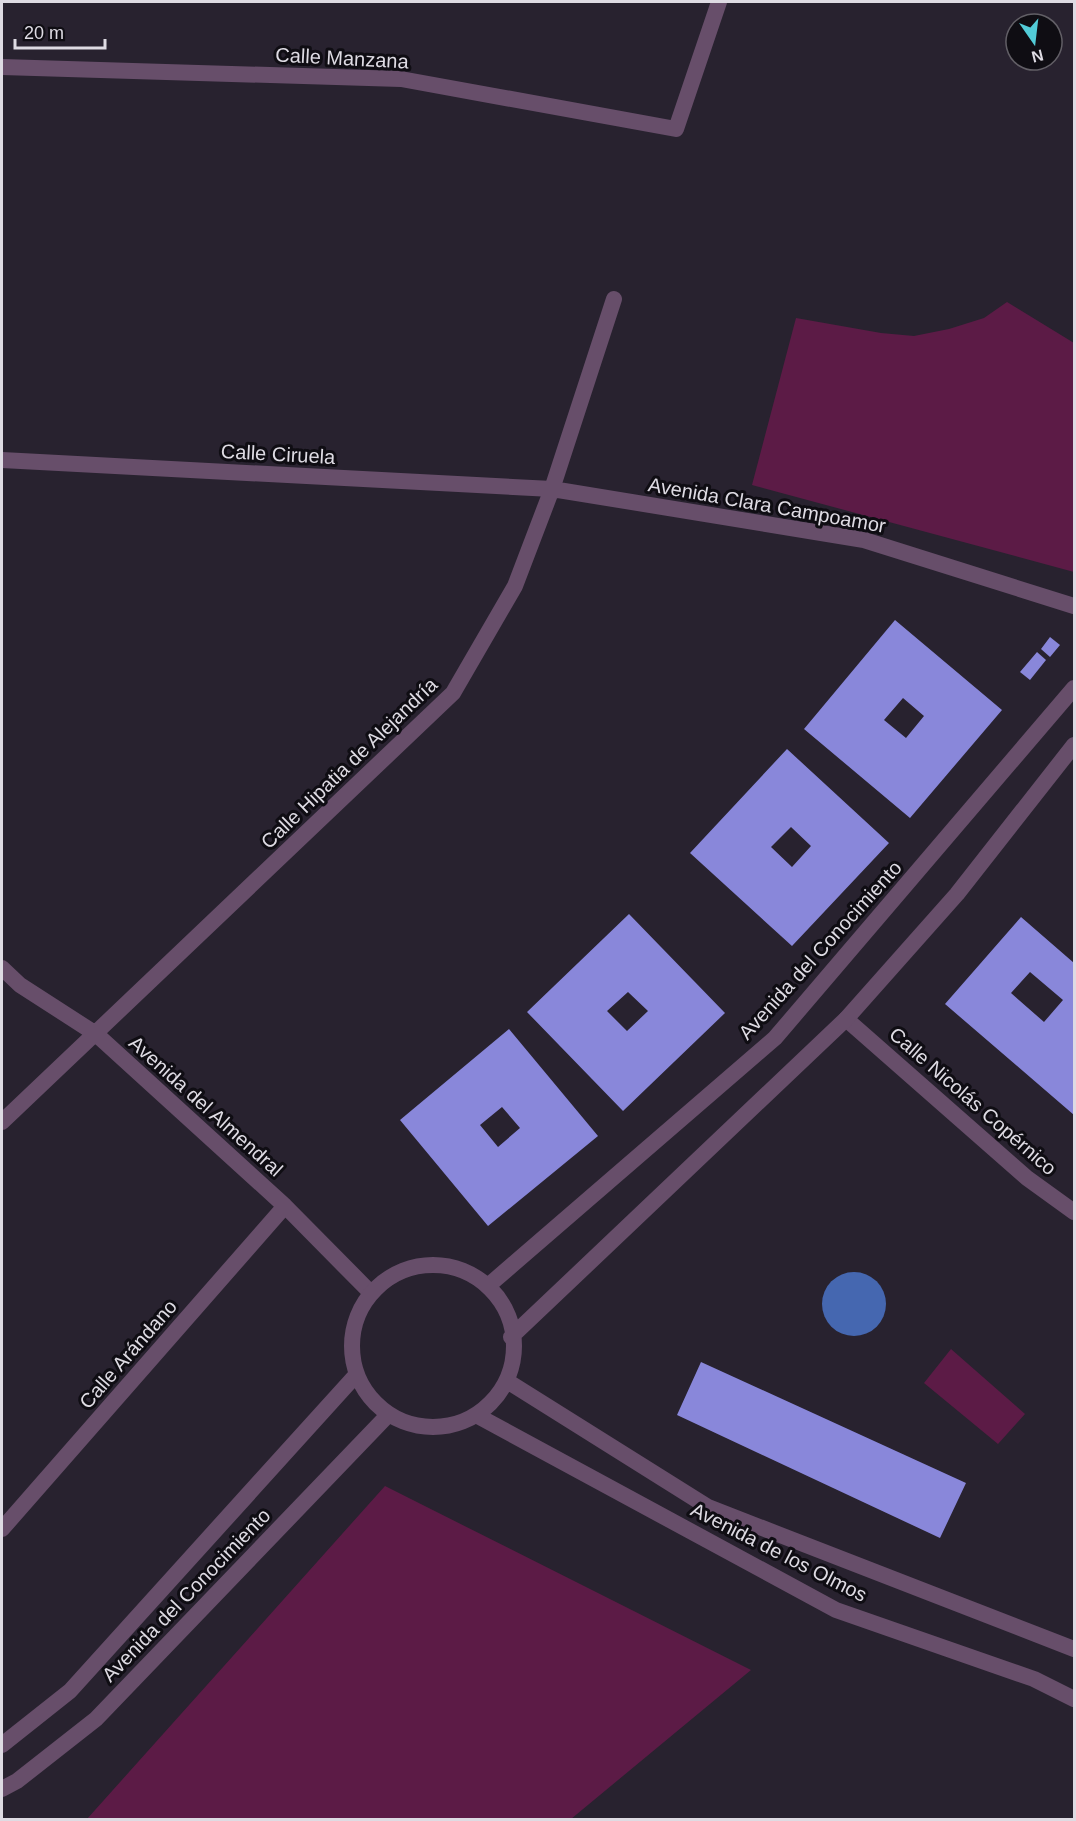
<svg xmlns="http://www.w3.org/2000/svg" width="1076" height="1821" viewBox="0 0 1076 1821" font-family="Helvetica,sans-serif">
<rect width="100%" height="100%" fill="#28222f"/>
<path fill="#5c1b46" d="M1007 302 1074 343V572L752 485 796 318 881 333 914 336 949 329 984 318Z
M951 1349 1025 1414 998 1444 924 1383Z
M385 1486 751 1670 571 1819H87Z"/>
<path fill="#4567b0" d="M822 1304a32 32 0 1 1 64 0a32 32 0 1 1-64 0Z"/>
<path fill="#8987da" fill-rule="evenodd" d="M895 620 1002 710 910 818 804 729ZM903 698 924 716 906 738 884 720Z
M1050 637 1060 645 1050 657 1041 649Z
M1037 652 1046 660 1030 680 1020 672Z
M787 749 889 843 792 946 690 853ZM791 827 811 846 792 867 771 847Z
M629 914 725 1013 623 1111 527 1012ZM628 992 648 1011 627 1031 607 1011Z
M1021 917 1074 963V1043L1073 1046 1074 1047V1115L945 1004ZM1030 972 1063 1000 1044 1022 1011 993Z
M509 1029 598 1136 488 1226 400 1120ZM502 1107 520 1128 498 1147 480 1125Z
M701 1362 966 1483 940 1538 677 1415Z"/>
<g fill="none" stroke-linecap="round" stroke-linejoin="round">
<path stroke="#674e6a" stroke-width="16" d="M2 67 401 79 676 129 719 2
M2 460 552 489 864 540 1074 606
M2 968 20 985 96 1034 285 1206 369 1291
M846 1019 1027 1178 1074 1212
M2 1122 453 693 515 586 552 489 614 299
M2 1529 285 1206"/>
<path stroke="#674e6a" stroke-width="16" d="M352 1346a81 81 0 1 1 162 0a81 81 0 1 1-162 0Z
M489 1285 775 1038 1074 688
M511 1337 846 1019 957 894 1074 745
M507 1381 708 1507 1074 1649
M476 1415 836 1610 1034 1679 1074 1699
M2 1745 70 1691 356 1375
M2 1789 17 1781 96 1719 388 1415"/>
</g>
<g text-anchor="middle" stroke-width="6" stroke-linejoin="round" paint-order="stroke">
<g font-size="20" fill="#dedbe3" stroke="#0f0d13">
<text transform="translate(342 58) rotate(3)" y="7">Calle Manzana</text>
<text transform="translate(278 454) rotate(3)" y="7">Calle Ciruela</text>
<text transform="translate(767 505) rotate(10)" y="7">Avenida Clara Campoamor</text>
<text transform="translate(349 763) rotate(-44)" y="7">Calle Hipatia de Alejandría</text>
<text transform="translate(820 950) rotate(-48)" y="7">Avenida del Conocimiento</text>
<text transform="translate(973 1101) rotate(41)" y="7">Calle Nicolás Copérnico</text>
<text transform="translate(206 1106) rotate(42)" y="7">Avenida del Almendral</text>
<text transform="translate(128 1354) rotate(-49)" y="7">Calle Arándano</text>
<text transform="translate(779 1552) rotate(27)" y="7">Avenida de los Olmos</text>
<text transform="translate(186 1595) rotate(-46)" y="7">Avenida del Conocimiento</text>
</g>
</g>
<rect width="1076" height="1821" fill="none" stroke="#dedbe3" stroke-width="6"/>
<g transform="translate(1034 42) rotate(166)"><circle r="28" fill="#0f0d13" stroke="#625f66" stroke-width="1.5"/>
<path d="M0-4.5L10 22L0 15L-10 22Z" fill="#52cbd7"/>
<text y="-9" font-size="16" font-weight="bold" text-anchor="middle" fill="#dedbe3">N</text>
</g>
<path d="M15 39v9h90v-9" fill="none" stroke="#dedbe3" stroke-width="3"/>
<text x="24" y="39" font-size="18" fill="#dedbe3" stroke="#0f0d13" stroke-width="4.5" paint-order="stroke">20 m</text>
</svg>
